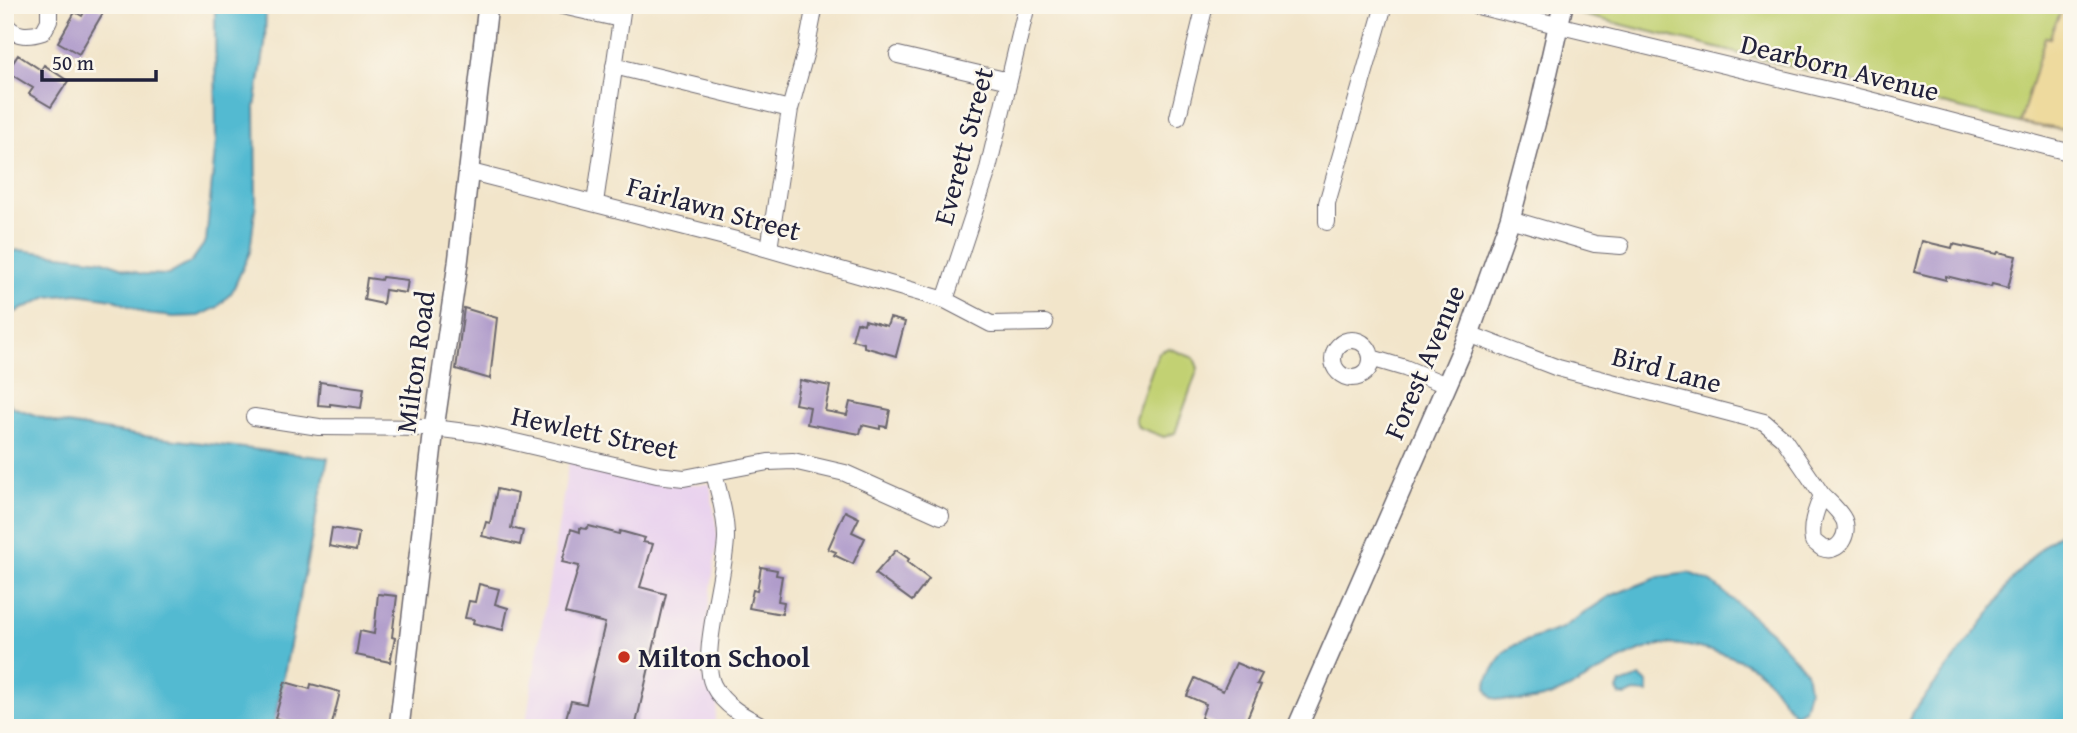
<svg xmlns="http://www.w3.org/2000/svg" width="2077" height="733" viewBox="0 0 2077 733" font-family="'Gentium Book Plus',serif">
<rect width="100%" height="100%" fill="#fbf7ec"/>
<filter id="ink" filterUnits="userSpaceOnUse"><feTurbulence type="fractalNoise" baseFrequency=".0143" numOctaves="2"/><feDisplacementMap in="SourceGraphic" scale="14" xChannelSelector="R" yChannelSelector="G"/><feConvolveMatrix kernelMatrix="1 2 1 2 8 2 1 2 1" color-interpolation-filters="sRGB"/></filter>
<filter id="wash" filterUnits="userSpaceOnUse"><feTurbulence type="fractalNoise" baseFrequency=".00686" numOctaves="4" result="noise"/><feDisplacementMap in="SourceGraphic" scale="28" xChannelSelector="R" yChannelSelector="G"/><feGaussianBlur stdDeviation="1.57" result="paint"/><feColorMatrix in="noise" values="0 0 0 0 0 0 0 0 0 0 0 0 0 0 0 0 0 1.4 0 .05"/><feComposite in="paint" operator="in"/></filter>
<g filter="url(#wash)">
<rect width="100%" height="100%" fill="#f2e5ca"/>
<path fill="#e9d2ee" d="M569 461 665 484H710L718 538 700 672 718 702 714 728H525Z"/>
<path fill="#c2d173" stroke="#727a57" stroke-width="2" d="M1581 5H2072V131L2020 123 1579 14Z
M1168 348 1194 358 1198 368 1175 433 1164 437 1138 427 1135 418 1158 353Z"/>
<path fill="#eeda9e" stroke="#887e6c" stroke-width="2" d="M2063 5H2072V131L2020 123 2045 37 2050 38C2052 26 2060 18 2063 5Z"/>
<path fill="#53bad1" stroke="#3a6e86" stroke-width="2" d="M215 5H266L265 45 255 107 256 202 250 252 232 292 218 307 199 316 174 317 146 314 113 299 77 294 48 297 5 317V253L19 250 101 260 141 274 168 275 191 262 206 241 216 141Z
M5 395 12 407 55 422 135 435 328 458 273 728H5Z
M2072 523V728H1906L1913 712 1990 613 2012 579 2042 547Z
M1689 573 1712 582 1772 633 1806 671 1809 690 1804 709 1795 714C1782 702 1774 684 1761 673 1744 659 1724 653 1703 649 1693 647 1681 644 1671 644 1605 648 1571 716 1492 698L1486 688 1487 680 1503 653 1515 645 1562 628 1610 596 1659 577Z
M1640 677 1648 683V693L1634 692 1626 696 1620 695 1617 690 1620 684Z"/>
<g id="blocks">
<path fill="#b09ccb" d="M88 5H95L104 11 79 54 58 42 75 12 82 16Z
M18 55 41 70 44 65 68 81 51 107 29 94 33 88 7 72Z
M1922 241 1952 248 1953 244 1997 254 1998 252 2016 256 2008 288 1992 284 1991 287 1946 276V280L1914 272Z
M382 277 408 280 406 293 385 290 383 304 364 300 367 278 381 280Z
M464 308 497 318 490 379 456 369Z
M890 318 905 322 896 356 864 347V343L852 340 857 322 864 324 865 320 887 326Z
M800 380 830 386 825 411 847 415 850 402 890 410 887 427 880 426V429L862 425 860 434 807 424 810 407 795 404Z
M320 382 364 388 361 408 330 404V406L318 405Z
M497 489 518 494 511 528 523 531 520 545 482 536 486 522 490 523Z
M845 511 859 518 852 532 865 538 853 564 834 555 836 552 828 549Z
M589 526 619 534 620 531 645 538 643 542 653 544 640 587 666 594 635 728H563L571 701 586 704 605 623 565 613 579 566 562 562 571 529 580 532V528L586 529Z
M332 528 359 533 356 551 329 546Z
M896 550 909 559 907 562 929 579 912 601 875 574Z
M761 567 777 570 776 575 782 576 778 601 784 602 782 614 749 608 753 590 757 591Z
M479 584 499 589 495 604 508 608 503 630 473 623 474 619 465 618 469 601 475 602Z
M378 594 397 596 392 637 395 638 390 662 356 655 360 631 374 634Z
M1236 663 1262 674 1257 684 1261 685 1243 728H1224L1201 718 1206 704 1187 696 1195 678 1223 691Z
M285 682 310 689 311 684 340 692 331 728H310L275 718Z"/>
</g>
</g>
<g filter="url(#ink)">
<use href="#blocks" fill-opacity="0" stroke="#6b666d" stroke-width="2"/>
<g fill="none" stroke-linecap="round" stroke-linejoin="round">
<g stroke="#6b666d" stroke-width="18">
<path id="minor" d="M558 5 620 19
M1473 5 1862 98 2072 153
M5 23C14 37 28 37 43 32L49 21V5
M898 55 1009 81
M614 66 790 109
M1178 117 1205 5
M467 171 744 242 945 300 991 324 1045 323
M595 203 623 5
M1510 219 1595 244 1621 246
M1327 222V203L1384 5
M769 249 790 109 806 51 815 5
M945 300 987 173 1027 5
M1469 334 1558 368 1764 422 1783 438 1822 495
M1333 359a19 19 0 1 1 38 0a19 19 0 1 1-38 0Z
M1371 358 1405 368 1446 385
M254 417 319 427 434 428 481 434 657 475 684 478 768 462 793 461 845 473 941 516
M714 473C719 494 726 515 726 537 726 573 699 656 713 685 724 707 747 718 767 728
M1822 495C1829 502 1839 510 1844 520 1850 533 1839 555 1822 548 1819 546 1816 543 1813 541 1810 524 1816 511 1822 495Z"/>
</g>
<g stroke="#6b666d" stroke-width="22">
<path id="tertiary" d="M399 728 434 428 458 263 488 5
M1297 728 1469 334 1510 219 1540 106 1563 5"/>
</g>
<use href="#minor" stroke="#fff" stroke-width="16"/>
<use href="#tertiary" stroke="#fff" stroke-width="19"/>
</g>
</g>
<circle fill="#c8321e" stroke="#fbf7ec" stroke-width="2.5" cx="624" cy="657" r="7"/>
<g text-anchor="middle" stroke-width="5" stroke-linejoin="round" paint-order="stroke">
<g font-size="28" fill="#22223b" stroke="#fbf7ec">
<text transform="translate(1840 67) rotate(14)" y="10">Dearborn Avenue</text>
<text transform="translate(963 146) rotate(-75)" y="10">Everett Street</text>
<text transform="translate(714 208) rotate(15)" y="10">Fairlawn Street</text>
<text transform="translate(415 362) rotate(-82)" y="10">Milton Road</text>
<text transform="translate(1424 362) rotate(-67)" y="10">Forest Avenue</text>
<text transform="translate(1667 369) rotate(15)" y="10">Bird Lane</text>
<text transform="translate(595 432) rotate(12)" y="10">Hewlett Street</text>
</g>
<g font-size="28" font-weight="bold" fill="#22223b" stroke="#fbf7ec" text-anchor="start">
<text x="638" y="667">Milton School</text>
</g>
</g>
<rect width="2077" height="733" fill="none" stroke="#fbf7ec" stroke-width="28"/>
<path d="M42 70v10h114v-10" fill="none" stroke="#22223b" stroke-width="3.5"/>
<text x="52" y="70" font-size="21" fill="#22223b" stroke="#fbf7ec" stroke-width="5" paint-order="stroke">50 m</text>
</svg>
